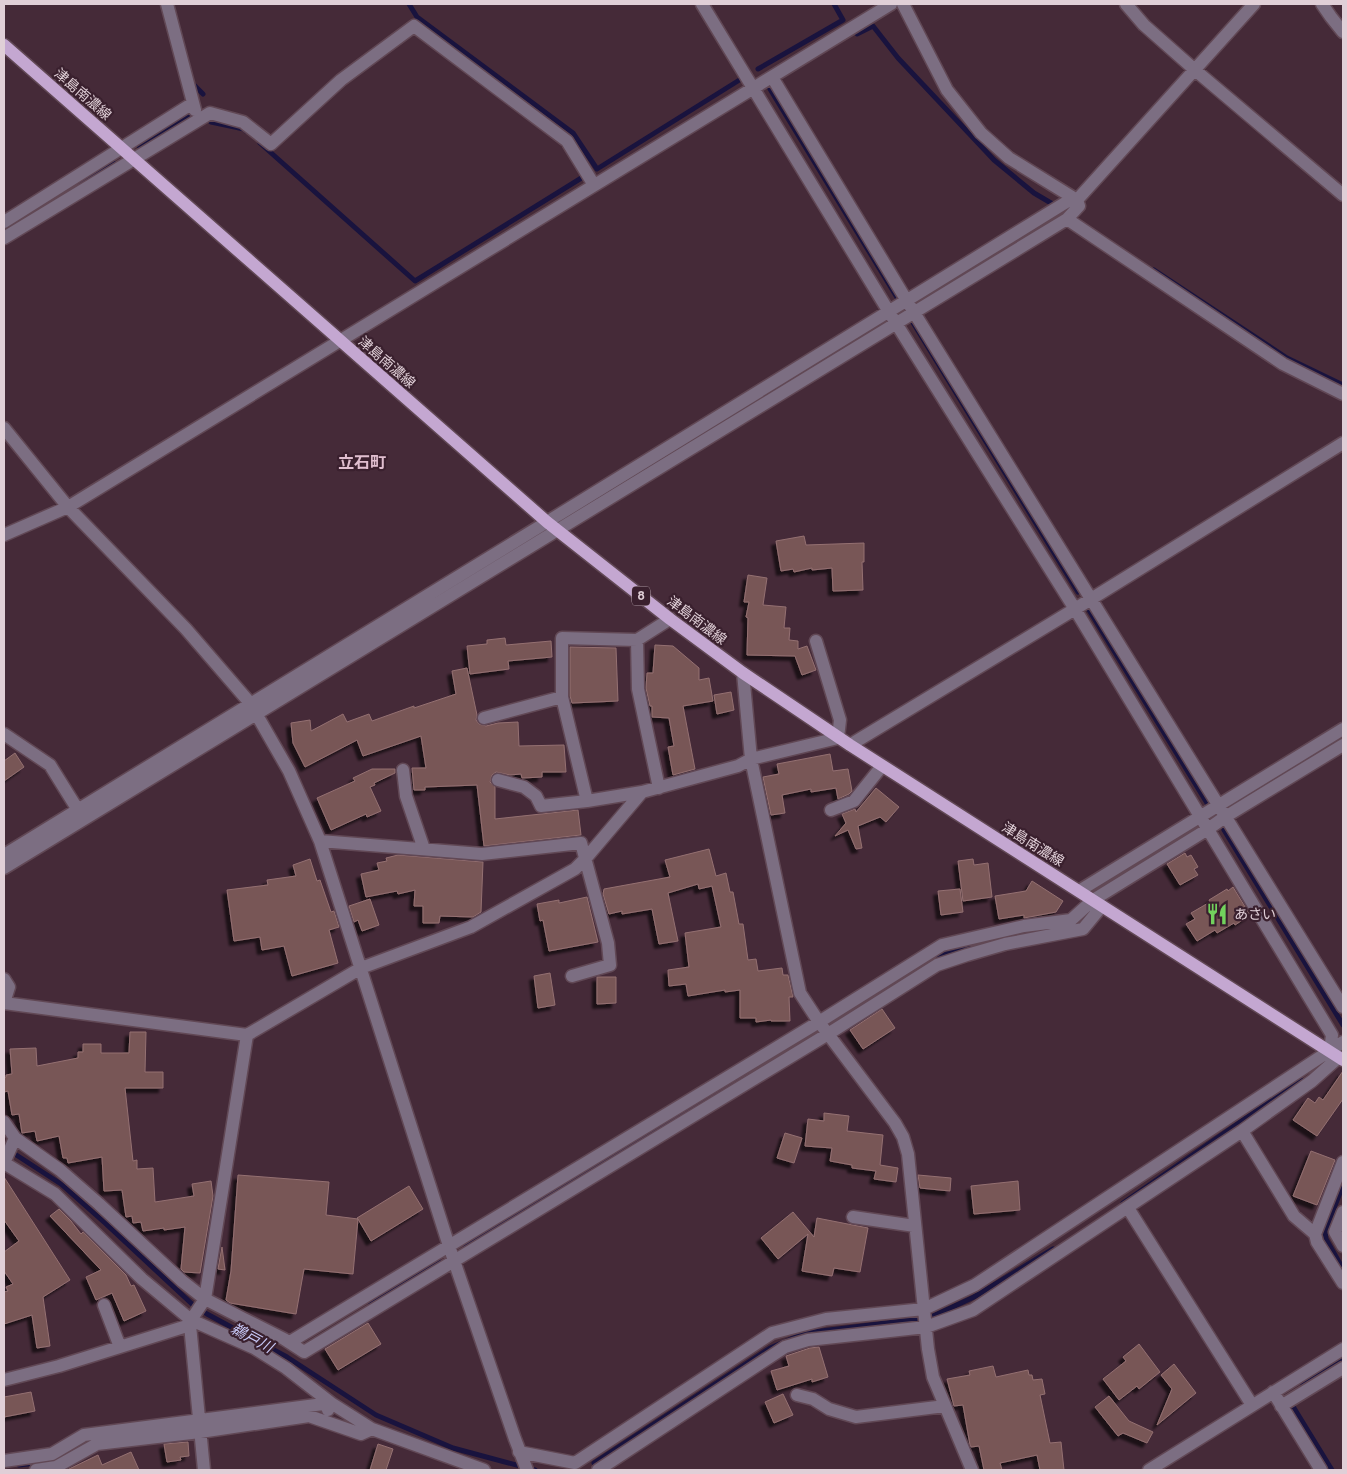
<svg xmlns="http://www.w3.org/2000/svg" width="1347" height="1474" viewBox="0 0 1347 1474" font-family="Raleway,'Noto Sans JP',sans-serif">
<defs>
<filter id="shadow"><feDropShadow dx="-4.5" dy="4.5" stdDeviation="1" flood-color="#0009"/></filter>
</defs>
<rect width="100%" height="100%" fill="#452a38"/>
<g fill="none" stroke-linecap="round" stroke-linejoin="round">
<path stroke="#19133e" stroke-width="5" d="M409 4 417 17 573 133 597 169 741 79
M857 34 873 26 898 58 994 160 1034 193 1051 203
M758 69 843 20 834 4
M191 82 203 94
M770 89 898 299
M211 122 244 129 246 131
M260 143 415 281 583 177
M139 146 190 115
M4 230 113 162
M1154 270 1287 358 1343 385
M944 285 1065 211
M912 321 1078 592
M627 480 703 433
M1089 610 1207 803
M1224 830 1343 1025
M1098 888 1196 828
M1002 939 1042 930
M931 962 943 954 994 941
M835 1021 919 969
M4 1147 61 1184 105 1223 192 1304 207 1314 287 1357 376 1415 453 1448 535 1470
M1343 1185 1325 1231 1326 1239 1343 1269
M1123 1203 1301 1080
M466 1246 814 1033
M371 1304 439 1261
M931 1317 974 1297 1053 1249
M1303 1385 1343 1360
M1294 1408 1332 1470
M594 1463 770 1348 805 1333 919 1319
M19 1465 55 1461 87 1441 97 1440"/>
</g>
<path fill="#785657" stroke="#947071" filter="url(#shadow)" d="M804 536 806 545 864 543V562H862L863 590 833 591 832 568 812 570V568L794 572 793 569 781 571 776 541Z
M748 575 767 578 763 605 786 607 784 628H790L789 640 798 641V649L807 646 816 670 802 675 795 656 747 655 748 618 746 617 749 602H744Z
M505 638 506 645 551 641 552 657 508 661 509 669 470 674 467 646 487 644V640Z
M655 645 673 646 699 668V680L709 678 713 701 683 706 695 769 673 775 668 747 674 746 669 718 652 717V706H650L646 688 647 673H653Z
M570 647 616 648 618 701 572 703 570 696Z
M467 668 477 715 476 720 479 724 486 726 498 723 518 722 519 746 564 745 566 772H542V777L522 778 521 774 510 775 496 772 492 775 490 782 495 787V819L578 810 581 835 484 846 477 785 425 787V790H414L412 768H426L421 736 363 756 357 740 305 767 293 743 291 723 310 720 311 731 343 714 347 722 369 714 372 721 414 706V708L456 694 452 671Z
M731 692 734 710 717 714 714 695Z
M15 753 24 767 4 781V761Z
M830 754 833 771 848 769 852 791 849 794 838 799 836 788 811 792V789L782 795 785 813 771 815 763 777 779 774 777 764Z
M372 769H395V773L374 783 375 785 370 787 381 811 367 817 366 814 331 830 317 798 355 781 353 778Z
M876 788 899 807 886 822 880 817 858 826 862 848 856 849 848 830 835 836 846 823 842 814 855 809 856 812Z
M709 849 716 876 726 873 730 892H733L739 924H743L748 960 756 959 758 971 782 968 783 975H788L793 997H789L790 1021H771V1020L756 1022V1018H740V990L725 992V990L688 996 686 984 669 986 668 970 689 967 685 933 721 927 712 886 699 889 698 884 668 893 678 941 659 944 652 909 622 914V911L609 914 603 894 604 889 670 877 665 860Z
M1185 853 1187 857 1191 855 1198 867 1194 869 1198 875 1180 885 1167 864Z
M398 855 483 862 481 912 473 917 440 916 439 923H423V906H414L415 890 398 894 397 891 366 897 361 874 379 870 377 863 387 861 386 858Z
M310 859 317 881 320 880 331 912 334 911 339 927 329 930 338 963 292 976 284 946 262 950 260 937 234 941 227 890 268 885 267 880 296 876 293 865Z
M973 859 974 865 988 863 992 897 963 901 958 861Z
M1032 881 1063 901 1056 912 1024 918V915L999 919 995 896 1026 891Z
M1233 887 1250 915 1235 925 1234 923 1217 933 1215 930 1197 941 1186 924 1195 919 1191 913 1210 902 1209 900 1227 889 1228 891Z
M960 889 963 912 941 915 938 891Z
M587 897 598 942 549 951 543 920 540 921 537 904 559 900V903Z
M370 899 379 925 362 931 358 920 354 922 349 906Z
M550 973 555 1005 538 1008 534 976Z
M597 977H616V1003L597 1004Z
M882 1009 895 1028 863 1049 850 1030Z
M130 1032H146L145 1072H163V1088H125L133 1161 137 1160V1169L153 1168 155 1202 194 1196 192 1184 211 1181 213 1196 200 1273 184 1272 181 1269 185 1227 164 1230V1228L143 1231 141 1222 133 1223 132 1216 126 1217 122 1190 104 1191 102 1157 68 1163 67 1158H63L59 1136 37 1141 35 1131 22 1133 19 1114 12 1115 8 1091 4 1092V1078L6 1077V1075L12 1074 10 1049 36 1048 37 1066 78 1058V1052H83V1044H101V1053H129Z
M1343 1071V1099L1317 1136 1293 1120 1308 1098 1315 1103 1319 1097 1323 1100Z
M824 1113 849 1116 847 1131 883 1135 880 1165 898 1168 896 1182 874 1179 876 1171 852 1168V1165L830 1161 832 1148 805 1146 808 1119 824 1121Z
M785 1133 802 1138 794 1163 777 1158Z
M1311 1151 1335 1160 1317 1205 1293 1196Z
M238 1175 329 1182 326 1215 358 1219 357 1218 409 1186 423 1209 371 1241 358 1219 353 1274 304 1269 296 1314 230 1303 226 1300 231 1271Z
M918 1175 951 1178 950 1191 920 1188Z
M4 1177 70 1280 43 1297 50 1346 37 1348 32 1315 4 1324V1292L8 1291 6 1287 13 1284 4 1271V1252L19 1241 4 1220Z
M1018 1181 1020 1210 974 1214 971 1186Z
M59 1209 71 1221 81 1234 83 1232 126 1275 131 1286 134 1285 146 1311 124 1321 112 1293 96 1300 86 1277 101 1270 50 1216Z
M793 1212 814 1237 817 1218 868 1228 860 1272 834 1268 832 1276 802 1271 808 1234 778 1259 761 1238Z
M222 1247 225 1270 218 1269Z
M368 1323 381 1344 338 1370 325 1349Z
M1139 1344 1160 1372 1139 1389 1137 1386 1119 1400 1103 1379 1126 1361 1123 1357Z
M819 1347 828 1377 812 1382V1379L777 1390 771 1371 789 1366 786 1356 810 1348Z
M1174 1364 1196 1393 1157 1425 1172 1389 1161 1375Z
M993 1366 996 1377 1028 1370 1029 1375H1032L1033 1380 1042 1379 1045 1394 1040 1395 1050 1443 1061 1442 1064 1470H1040L1037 1455 1000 1463 1002 1470H984L979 1446 971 1447 970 1445 963 1405 954 1406 947 1379 970 1375 969 1371Z
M31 1392 35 1411 4 1417V1397Z
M783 1394 793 1415 774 1423 765 1402Z
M1109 1396 1129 1421 1153 1432 1147 1443 1123 1433 1118 1436 1095 1407Z
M188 1442 189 1456 180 1457 181 1460 167 1462 164 1444Z
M378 1444 393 1449 386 1470H370Z
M131 1452 139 1470H67L98 1455 102 1465Z"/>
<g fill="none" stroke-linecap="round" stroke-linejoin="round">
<g stroke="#614855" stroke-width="15">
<path id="minor" d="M167 4 195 110
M702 4 889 312 1075 609 1332 1035 1330 1051
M903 4 947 90 981 133 1009 158 1077 200
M1126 4 1144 25 1195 70 1343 195
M1254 4 1077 200 1079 206 1067 219 1283 364 1343 394
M1322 4 1331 17 1343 32
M772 77 907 301 1343 1007
M4 222 193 103
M4 238 210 113 243 122 271 144 341 80 414 26 567 141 594 185
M4 428 68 507 186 629 250 703 289 771 320 841 449 1246 515 1439 527 1470
M4 535 68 507 891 4
M637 640 638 689 659 788
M743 673 751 759 800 993 819 1022 895 1123 903 1137 908 1154 928 1349 933 1377 972 1470
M484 718 562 697
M4 734 50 765 78 810
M850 745 1075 609 1343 443
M403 770 406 796 424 849
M498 780 524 787 536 796 541 806 587 801
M642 792 587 801 562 697V638L637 640 670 619
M831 810 854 801 882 766
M320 841 482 854 581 843 608 943 610 965 572 976
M4 855 547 522 1073 198
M4 868 1067 219
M1079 891 1343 729
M4 979 9 987 4 1003 247 1035
M4 1122 15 1138 60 1170 99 1204 182 1281 205 1299 244 1319 284 1339 304 1352 828 1034 937 965 967 955 1005 944 1083 929 1102 906
M1242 1131 1294 1216 1315 1234 1343 1162
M4 1163 55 1194 142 1279 191 1320 254 1348 286 1368 331 1403
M4 1163 15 1138
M1128 1208 1252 1405
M1343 1212 1335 1232 1343 1246
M853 1217 915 1226
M1315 1234 1317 1242 1343 1283
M104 1305 120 1347
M290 1342 819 1022 942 945 1024 926 1071 920 1093 900 1208 829 1225 817 1343 745
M4 1380 59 1366 190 1325
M1273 1392 1321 1470
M797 1395 813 1399 829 1409 856 1417 945 1406
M1281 1406 1343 1368
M328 1410 331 1403 372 1429
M519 1452 575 1463 772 1333 826 1319 924 1309 975 1285 1343 1042
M4 1461 52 1454 84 1435 331 1403
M36 1470 56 1467 97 1444 200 1432 309 1416 361 1434 372 1429 484 1470
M204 1470 190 1325 191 1320 205 1299 247 1035 361 968 471 927 575 869 586 858 642 792 738 766 751 759 838 738 840 720 816 641
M598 1470 785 1347 808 1340 926 1327 973 1310 1242 1131 1312 1081 1339 1057
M1149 1470 1343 1349"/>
</g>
<g stroke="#614855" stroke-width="15">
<path id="major" d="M4 45 547 522 670 619 743 673 850 745 1343 1060"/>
</g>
<use href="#minor" stroke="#7c6e82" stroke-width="12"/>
<use href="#major" stroke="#c4a7d1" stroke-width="12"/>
</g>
<defs>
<g id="restaurant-bare" transform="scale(1.725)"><path d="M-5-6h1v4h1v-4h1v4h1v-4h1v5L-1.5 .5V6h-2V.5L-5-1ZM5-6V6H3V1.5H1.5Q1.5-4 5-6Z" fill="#72d25d" stroke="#3a202e" stroke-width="2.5" paint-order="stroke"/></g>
</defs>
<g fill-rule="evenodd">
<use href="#restaurant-bare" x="1217" y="914"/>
</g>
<g text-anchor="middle" stroke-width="4.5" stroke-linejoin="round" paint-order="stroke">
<rect fill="#3a202e" stroke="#ae9aa4" stroke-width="1" x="632" y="586.5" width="18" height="19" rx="4"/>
<g font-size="12" font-weight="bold" fill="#e0cfd7">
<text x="641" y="600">8</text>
</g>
<g font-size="14" fill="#e0cfd7" stroke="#3a202e">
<text transform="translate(83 94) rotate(41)" y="5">津島南濃線</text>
<text transform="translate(387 362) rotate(41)" y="5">津島南濃線</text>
<text transform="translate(697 620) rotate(37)" y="5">津島南濃線</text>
<text transform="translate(1033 844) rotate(32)" y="5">津島南濃線</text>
</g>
<g font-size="14" fill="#e0cfd7" stroke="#3a202e" text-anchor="start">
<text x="1234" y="919">あさい</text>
</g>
<g font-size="15" font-style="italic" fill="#c8c9f8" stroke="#3a202e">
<text transform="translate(252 1338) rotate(28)" y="5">鵜戸川</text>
</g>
<g font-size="16" font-weight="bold" fill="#e0becf" stroke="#3a202e">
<text x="362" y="468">立石町</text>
</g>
</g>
<rect width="1347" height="1474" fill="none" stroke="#e0cfd7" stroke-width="10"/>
</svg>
